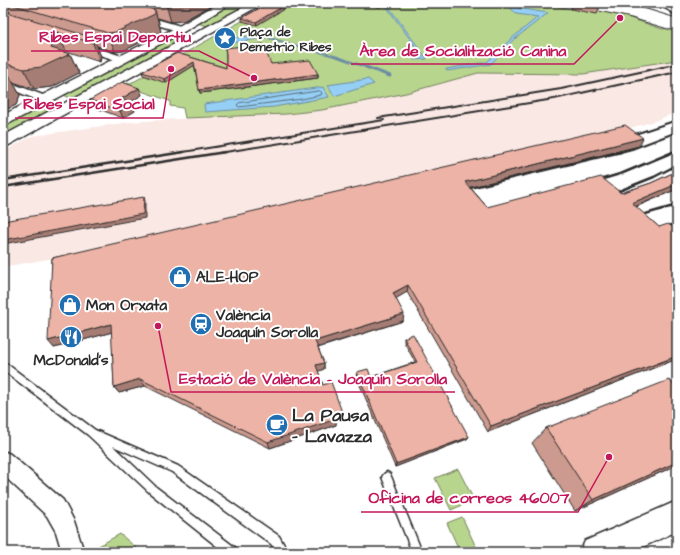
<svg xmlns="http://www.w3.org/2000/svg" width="680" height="555" viewBox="0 0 680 555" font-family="'Architects Daughter',sans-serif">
<rect width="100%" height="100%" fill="#fff"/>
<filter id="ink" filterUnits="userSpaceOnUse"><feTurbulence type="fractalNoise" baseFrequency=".025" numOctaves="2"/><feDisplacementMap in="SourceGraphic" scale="8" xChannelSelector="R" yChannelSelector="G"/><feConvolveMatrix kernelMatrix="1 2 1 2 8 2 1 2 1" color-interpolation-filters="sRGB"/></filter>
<g filter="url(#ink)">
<path fill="#fae8e4" d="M677 60V112L655 121 612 133 76 254 3 267V152L32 136 130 122 241 115 287 114 322 110 430 87 478 73 583 74Z"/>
<path fill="#b8d58d" stroke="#72805c" d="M232 3H255L211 27 197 23Z
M274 3H361L377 7 396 5 398 3H551L550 5 571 9 573 6 613 12 662 29 677 27V60L583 74 478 73 406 93 322 110 287 114 185 118 183 108 170 106V101L124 85 135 81Z
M175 35 188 39 75 100 61 94Z
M53 99 67 104 3 139V124Z
M458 469 474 500 451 510 435 478Z
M462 517 476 547 464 552H460L447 523Z
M120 534 141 552H94L93 549Z"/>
<path fill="#96cff5" stroke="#6b8da4" d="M386 6H388L427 59 414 60 413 55H420L423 57Z
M510 7 548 13 512 41 491 64 447 71 446 69 487 62 511 39 538 17 516 14Z
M262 35 270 37 226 44 224 39Z
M368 79 374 84 334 96 328 85Z
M323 87 329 97 274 107 205 112 204 104Z"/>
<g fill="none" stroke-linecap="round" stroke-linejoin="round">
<path stroke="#566d7c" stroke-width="1" d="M320 91 322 93 321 95 302 99 239 107 237 105 239 103Z"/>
<path stroke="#6b8da4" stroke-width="2" d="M269 38 338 57 368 68"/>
<path stroke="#6b8da4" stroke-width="3" d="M366 67 390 76"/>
<g stroke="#2b2b2b" stroke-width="3">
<path id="lane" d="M3 361 95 430 178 466 279 536 288 552H277L271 544 172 472 113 446 156 487 236 548 237 552H224L150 493 88 435 3 370Z
M387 472 390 474 422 552H412L382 477 384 474Z"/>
</g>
<g stroke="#2b2b2b" stroke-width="3">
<path id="street" d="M374 3H382L383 4 379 6Z
M617 3C636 3 664 3 677 19V21L671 22C660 8 637 8 621 5Z
M136 15H142L184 27 185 29 184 31H178L136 19Z
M81 43 125 57 127 59 122 62 78 48 77 46Z
M3 80 48 97 49 99 48 101H40L3 86Z
M3 451 10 454 63 500 74 521 84 552H62L56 532 47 516 3 475Z"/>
</g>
<g stroke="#2b2b2b" stroke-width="3">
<path id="secondary" d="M219 3H232L185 31 8 124 3 125V115L177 27Z
M251 3H264L9 145 3 147V136Z
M677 501V531L632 552H580L585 541Z"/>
</g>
<use href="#lane" fill="#fff" fill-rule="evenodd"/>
<use href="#street" fill="#fff" fill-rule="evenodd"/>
<use href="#secondary" fill="#fff" fill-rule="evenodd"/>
<path stroke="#2b2b2b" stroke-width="1.5" d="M658 68 677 64"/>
<path stroke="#2b2b2b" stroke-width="2" d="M378 118 561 89 663 67
M626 137 677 120
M177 153 384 120
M219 153 554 99 677 72
M617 153 632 149 677 132
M671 153 677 150"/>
<path stroke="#2b2b2b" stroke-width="2.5" d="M3 180 184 152
M593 182 623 173 673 152
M3 187 225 152
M461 190 621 152
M609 195 654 177 677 165
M635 217 677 205
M660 229 677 223"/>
<g stroke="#2b2b2b" stroke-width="14" stroke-linecap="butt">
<path id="primary-bridge" d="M592 3 634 12 677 25"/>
</g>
<use href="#primary-bridge" stroke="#fff" stroke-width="12"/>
</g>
<path fill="#cc9a8f" stroke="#2b2b2b" d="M3 3H216L183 21 171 22 158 18 160 28 161 32 123 51 115 52 97 46 101 57 100 62 66 51 65 52 70 54 79 73 52 87 34 89 13 82 20 95 16 105 3 111Z
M269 3 257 25 242 21V18Z
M531 3H601L597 14 571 9 572 6 550 5 548 7Z
M225 48 271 64 318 74V78L200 93 194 65 166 83 143 75 142 72 177 53 226 68V55Z
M139 88 142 95 130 102 133 103 135 111 123 118 93 107 90 100Z
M639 146 470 187 487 207 621 193 651 183 677 171V189L636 207 659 227 671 226 677 225V359L488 432 407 292 396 298 403 321 318 348 324 363V369L318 371 323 385 342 412V418L336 420V425L270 448 145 386 119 393 114 387 112 332 54 348 52 258Z
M404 338 469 437 467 439 395 467 356 376 357 372 371 377 415 362 404 342Z
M677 384V465L575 511 532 443 546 428Z"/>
<path fill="#a67d74" stroke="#2b2b2b" d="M3 3H5L10 13 3 15Z
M179 3H216L183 21 171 22 166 4Z
M289 3H294L257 25 256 22Z
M654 3H669L654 5Z
M155 10 160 28 161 32 123 51 115 52 108 33Z
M57 32 66 51 63 57 70 54 79 73 52 87 34 89 24 69 51 48Z
M94 38 101 57 100 62 93 43Z
M194 62 195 65 166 83 165 79Z
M318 74V78L200 93 199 90Z
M9 75 20 95 16 105 3 111V85Z
M139 88 142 95 124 106 121 99Z
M133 103 135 111 123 118 120 111Z
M643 138 639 146 463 189 465 182Z
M677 184V189L627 210 632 203Z
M144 197 145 201V218L3 244V240Z
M408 285 407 292 392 301 393 293Z
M404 314 403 321 316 348 315 341Z
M111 324 116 331 54 348 48 341Z
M677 356V359L488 432 491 426Z
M324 363V369L317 372 316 365Z
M140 379 145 386 119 393 114 387Z
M342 412V418L336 420V425L270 448 268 442 334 414Z
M469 437 467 439 395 467 396 464Z
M677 462V465L575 511 593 500Z"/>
<path fill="#edb3a6" stroke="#2b2b2b" d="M7 3H130L155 10V14L116 32 108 33Z
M162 3H179L166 4Z
M269 3H289L256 22 242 18Z
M589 3H601V5Z
M3 11 94 38 93 43 57 32 51 48 70 54 42 67 24 69 3 63Z
M263 44 271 64 310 60 318 74 199 90 194 62 165 79 142 72 177 53 226 68V54L225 48Z
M3 72 9 75 5 85H3Z
M122 82 139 88 121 99 133 103 120 111 90 100Z
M625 125 643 138 465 182 487 207 601 177 621 193 651 183 677 171V184L632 203 659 227 668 224 671 226 677 225V356L491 426 408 285 393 293 404 314 315 341 324 363 316 365 323 385 331 382 342 412 334 414 336 419 268 442 140 379 114 387 111 324 48 341 52 258Z
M144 197 143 214 3 240V221Z
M413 334 469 437 396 464 357 372 368 369 371 377 417 362 404 338Z
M669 380 674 385 677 384V462L593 500 546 428Z"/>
</g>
<defs>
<g id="sight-disc" transform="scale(1.15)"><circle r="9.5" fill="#1f6fb2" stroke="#fff"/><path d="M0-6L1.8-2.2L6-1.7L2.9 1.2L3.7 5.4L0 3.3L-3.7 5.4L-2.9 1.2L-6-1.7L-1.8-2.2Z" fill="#fff"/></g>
<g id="shop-disc" transform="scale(1.15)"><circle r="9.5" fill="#1f6fb2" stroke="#fff"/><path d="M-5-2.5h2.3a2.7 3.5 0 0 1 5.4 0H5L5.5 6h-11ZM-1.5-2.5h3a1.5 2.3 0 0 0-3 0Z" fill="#fff"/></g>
<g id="station-disc" transform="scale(1.15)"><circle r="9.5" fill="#1f6fb2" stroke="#fff"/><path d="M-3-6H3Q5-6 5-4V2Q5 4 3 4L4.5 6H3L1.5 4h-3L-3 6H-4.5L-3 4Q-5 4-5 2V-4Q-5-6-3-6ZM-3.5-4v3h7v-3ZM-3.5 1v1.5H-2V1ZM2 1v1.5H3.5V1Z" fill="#fff"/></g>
<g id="restaurant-disc" transform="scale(1.15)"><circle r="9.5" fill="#1f6fb2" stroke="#fff"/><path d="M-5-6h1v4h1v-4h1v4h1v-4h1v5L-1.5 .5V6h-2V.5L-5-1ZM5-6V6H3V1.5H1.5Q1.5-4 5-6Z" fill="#fff"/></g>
<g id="cafe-disc" transform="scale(1.15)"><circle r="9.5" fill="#1f6fb2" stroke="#fff"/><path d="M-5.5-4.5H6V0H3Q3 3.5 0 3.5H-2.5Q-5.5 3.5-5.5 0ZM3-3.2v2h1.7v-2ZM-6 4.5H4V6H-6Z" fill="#fff"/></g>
</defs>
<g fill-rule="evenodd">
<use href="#sight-disc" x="225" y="38"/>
<use href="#shop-disc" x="180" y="277"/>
<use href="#shop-disc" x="70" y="305"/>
<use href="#station-disc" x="201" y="324"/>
<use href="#restaurant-disc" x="71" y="337"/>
<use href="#cafe-disc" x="277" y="425"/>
</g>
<g text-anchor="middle" stroke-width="4" stroke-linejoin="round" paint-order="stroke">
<g font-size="13" font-weight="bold" fill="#2b2b2b" stroke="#fff" text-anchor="start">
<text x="240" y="36">Plaça de<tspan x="240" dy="15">Demetrio Ribes</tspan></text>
</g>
<g font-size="15" font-weight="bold" fill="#2b2b2b" stroke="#fff" text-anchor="start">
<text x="196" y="282">ALE-HOP</text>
<text x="86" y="310">Mon Orxata</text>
<text x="216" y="320">València<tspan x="216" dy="17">Joaquín Sorolla</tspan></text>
<text x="71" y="365" text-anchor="middle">McDonald's</text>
</g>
<g font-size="18" font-weight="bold" fill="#2b2b2b" stroke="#fff" text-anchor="start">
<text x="292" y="421">La Pausa<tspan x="292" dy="21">- Lavazza</tspan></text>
</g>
</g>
<path fill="none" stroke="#c2185b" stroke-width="1.5" d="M254 78L199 51H31M620 18L574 64H351M171 69L163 118H15M158 326L171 392H455M609 457L578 512H361"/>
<g fill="#c2185b" stroke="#fff" stroke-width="1.5">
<circle cx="254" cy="78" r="4"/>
<circle cx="620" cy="18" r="4"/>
<circle cx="171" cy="69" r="4"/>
<circle cx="158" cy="326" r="4"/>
<circle cx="609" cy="457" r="4"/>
</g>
<g font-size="16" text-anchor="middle" font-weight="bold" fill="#c2185b" stroke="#fff" stroke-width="4" stroke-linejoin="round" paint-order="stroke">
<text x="115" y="42">Ribes Espai Deportiu</text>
<text x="463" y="56">Àrea de Socialització Canina</text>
<text x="89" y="109">Ribes Espai Social</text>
<text x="313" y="384">Estació de València - Joaquín Sorolla</text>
<text x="469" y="503">Oficina de correos 46007</text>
</g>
<rect width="680" height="555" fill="none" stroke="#fff" stroke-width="16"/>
<rect x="8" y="8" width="664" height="539" fill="none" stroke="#2b2b2b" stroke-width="1.5" filter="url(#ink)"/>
</svg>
